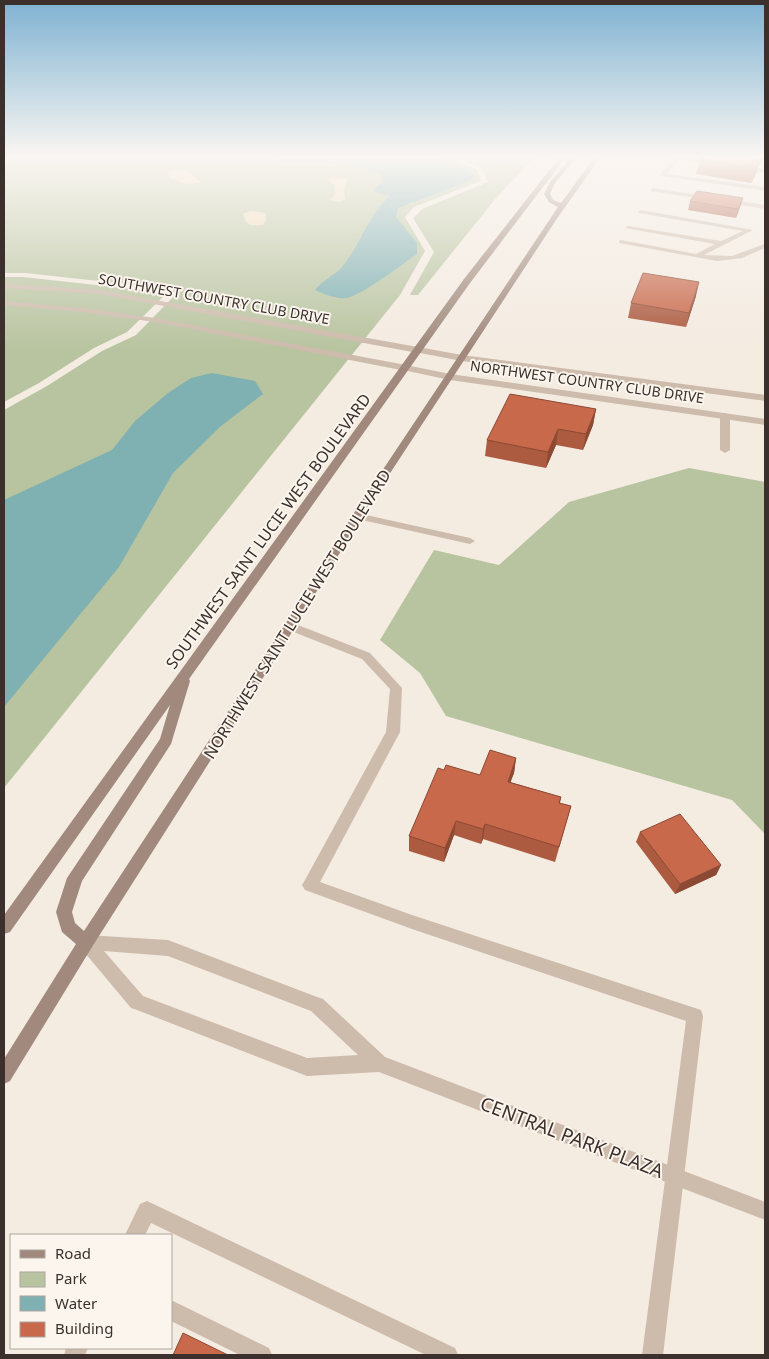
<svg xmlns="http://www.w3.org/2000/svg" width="769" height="1359" viewBox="0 0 769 1359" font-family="'Noto Sans',sans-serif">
<rect width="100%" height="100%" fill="#f4ebe1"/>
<path fill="#b8c4a0" d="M4 158H448L476 169 481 181 414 207 405 217 425 251 400 295 4 788V410L47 386 102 351 136 335 177 293 145 286 25 273H4Z
M457 158H534L496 198 418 295H410L434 252 413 218 422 209 488 182 482 168Z
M4 277H23L142 290 165 295 127 332 94 348 39 383 4 402Z
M689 468 765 482V834L732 800 446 716 420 673 380 640 434 550 499 565 569 502Z"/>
<path fill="#efdcb8" d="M174 169 186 171 202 182C190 186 181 183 170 178L167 172Z
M333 177 348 179 344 190 345 200 339 202 329 200 335 194 334 184 327 180Z
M250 211 266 213V220L263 225C251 226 246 226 243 214Z"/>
<path fill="#7fb0b2" d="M270 158H441L465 168 475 176 469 181 398 208 396 217 417 243V254C403 264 361 296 346 298 336 299 324 294 315 290 322 280 334 276 342 267 361 244 368 215 390 196L374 192 375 188 382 182V175C364 167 344 164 324 163 306 162 288 165 270 158Z
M212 373 255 381 263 394 221 426 173 473 119 567 4 707V500L112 450 135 421 168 393 191 378Z"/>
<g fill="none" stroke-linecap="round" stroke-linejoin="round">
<path fill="#cdbbac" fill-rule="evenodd" d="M675 158H690L719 163 716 165 680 160 667 174 765 187V191L660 176V174Z
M741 165 765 169V173L739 168Z
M653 188 765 205V209L651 191V189Z
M641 210 753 230 704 255 732 256 765 244V248L742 258 717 261 619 243V241L621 240 696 254 715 244 625 228 628 226 721 241 743 231 639 213 638 212Z
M725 413 730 416V450L725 453 720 450V416Z
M357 513 470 538 475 541 470 544 353 518 352 516Z
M290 622 370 653 402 688 400 732 320 882 412 915 701 1010 703 1016 663 1355H642L686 1021 412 929 305 890 302 885 305 880 386 732 390 689 362 659 286 629 284 626Z
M147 1201 455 1348 458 1355H426L151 1223 145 1235H125L140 1204Z
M171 1300 269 1348 272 1355H240L171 1321Z
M66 1348H88L85 1355H64Z"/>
<path fill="#cdbbac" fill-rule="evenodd" d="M4 284 99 290 418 347 422 350 418 353 99 294 4 288Z
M4 301 83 308 155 318 406 365 410 368 406 371 155 322 83 312 4 305Z
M86 935 168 940 317 997 323 999 385 1057 765 1202V1220L379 1072 307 1076 137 1010 131 1008 80 947 78 942 80 937ZM104 951 168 956 311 1011 358 1055 307 1058 143 996Z"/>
<path fill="#cdbbac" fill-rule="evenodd" d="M418 347 462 355 765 395V401L462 361 415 352V348Z
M406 365 450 374 765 419V425L450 380 403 370 402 368Z"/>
<path fill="#a18a7d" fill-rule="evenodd" d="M559 158H565L470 283 189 679 190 681 171 744 82 881 72 912 75 923 84 931 286 623 352 516 558 207 549 202 544 194 550 182 570 158H576L555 183 550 194 553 200 561 203 594 158H600L558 217 362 516 294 629 92 947 10 1081 4 1084V1059L76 944 62 932 56 912 67 878 160 739 170 705 10 932 4 934V915L464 279Z"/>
</g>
<path fill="#ac5a40" d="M701 158H763L759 166H758L756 174 751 183 696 174Z
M743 198 740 207 736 218 688 210 690 201Z
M696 296 686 327 628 318 631 303Z
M596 409 593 425 583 450 556 445 546 468 485 456 487 440Z
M516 758 514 773 510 782 561 797 560 803 571 806 555 862 483 839 481 844 454 835 444 862 409 851V836L444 770 480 775Z
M640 832 721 865 716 875 675 894 636 842Z"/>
<path fill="#8c4a34" d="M760 158 756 174 751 183 756 168Z
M743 198 740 207 736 218 738 209Z
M699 282 696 296 686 327 689 313Z
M596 409 593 425 583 450 586 434Z
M558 429 556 445 546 468 548 452Z
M516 758 514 773 505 797 508 782Z
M456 821 454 835 444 862 445 848Z
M485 824 483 839 481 844 483 829Z
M721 865 716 875 675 894 680 884Z"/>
<path fill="#c8694b" stroke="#8c4a34" d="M701 158H760L756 168 700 159Z
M697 191 743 198 738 209 690 201Z
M643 273 699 282 689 313 631 303Z
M510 394 596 409 586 434 558 429 548 452 487 440Z
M490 750 516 758 508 782 561 797 559 803 571 806 559 847 485 824 483 829 456 821 445 848 409 836 438 768 444 770 446 765 480 775Z
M680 814 721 865 680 884 640 832Z
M183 1333 228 1355H173Z"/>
<linearGradient id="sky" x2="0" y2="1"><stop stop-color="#7eb2d2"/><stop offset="0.45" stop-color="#faf6f2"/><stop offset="1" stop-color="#faf6f2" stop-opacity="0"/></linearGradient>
<rect width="769" height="348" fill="url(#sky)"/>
<g text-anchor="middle" stroke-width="4" stroke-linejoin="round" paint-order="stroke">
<g font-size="14" fill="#3b302b" stroke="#fbf5ee">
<text transform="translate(214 299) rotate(10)" y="5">SOUTHWEST COUNTRY CLUB DRIVE</text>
<text transform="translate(587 382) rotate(8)" y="5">NORTHWEST COUNTRY CLUB DRIVE</text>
</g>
<g font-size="16" fill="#3b302b" stroke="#fbf5ee">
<text transform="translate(268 531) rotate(-54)" y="6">SOUTHWEST SAINT LUCIE WEST BOULEVARD</text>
<text transform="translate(297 614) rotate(-58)" y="6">NORTHWEST SAINT LUCIE WEST BOULEVARD</text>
</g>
<g font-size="19" fill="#3b302b" stroke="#fbf5ee">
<text transform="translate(572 1137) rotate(21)" y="7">CENTRAL PARK PLAZA</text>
</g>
</g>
<rect width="769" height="1359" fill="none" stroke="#3b302b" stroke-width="10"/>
<rect x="10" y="1234" width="162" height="115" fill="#fbf5ee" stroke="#aea6a0"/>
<rect x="20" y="1250" width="25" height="8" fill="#a18a7d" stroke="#aea6a0"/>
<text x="55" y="1259" font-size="15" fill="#3b302b">Road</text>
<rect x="20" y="1272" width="25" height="15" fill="#b8c4a0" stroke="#aea6a0"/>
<text x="55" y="1284" font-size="15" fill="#3b302b">Park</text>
<rect x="20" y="1296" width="25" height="15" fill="#7fb0b2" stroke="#aea6a0"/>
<text x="55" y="1309" font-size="15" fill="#3b302b">Water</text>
<rect x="20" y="1322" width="25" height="15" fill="#c8694b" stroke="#aea6a0"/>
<text x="55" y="1334" font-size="15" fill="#3b302b">Building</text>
</svg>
